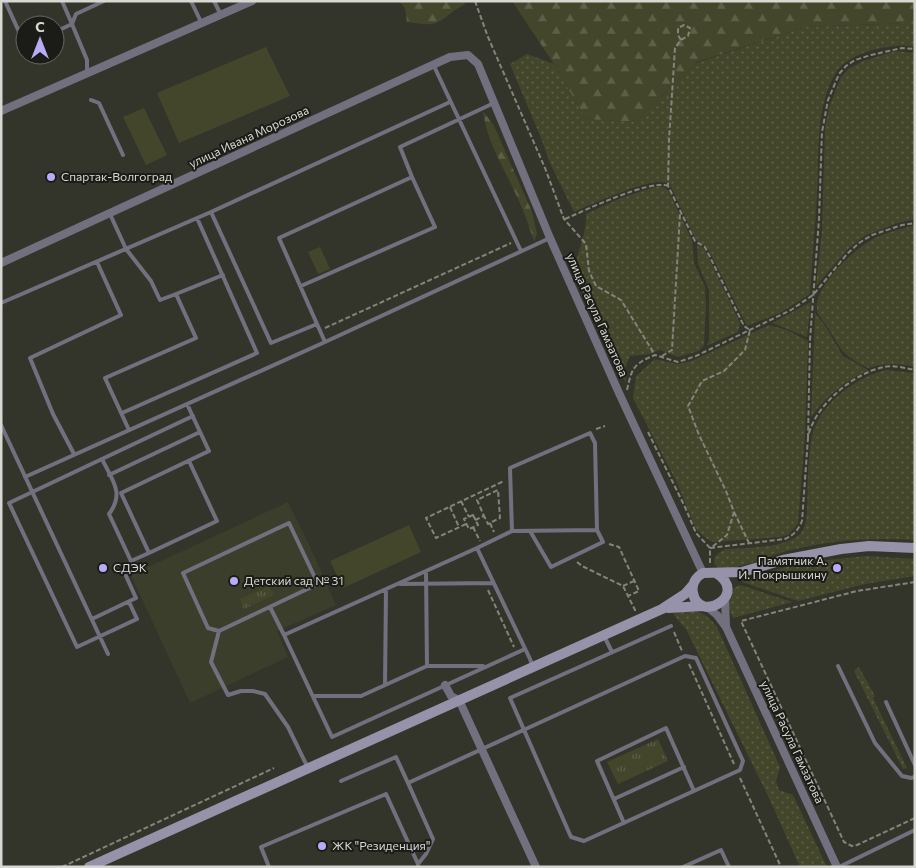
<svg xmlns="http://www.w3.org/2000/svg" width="916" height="868" viewBox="0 0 916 868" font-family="Commissioner,sans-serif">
<defs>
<pattern id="grass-dots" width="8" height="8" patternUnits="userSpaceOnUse" patternTransform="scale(1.25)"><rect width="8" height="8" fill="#43462a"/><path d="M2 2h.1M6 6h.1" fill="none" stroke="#5d6048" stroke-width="1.8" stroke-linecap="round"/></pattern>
<pattern id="forest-firs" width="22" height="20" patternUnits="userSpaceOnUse" patternTransform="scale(1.25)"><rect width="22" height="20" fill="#43462a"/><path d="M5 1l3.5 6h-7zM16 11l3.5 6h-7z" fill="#5d6048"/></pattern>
<pattern id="park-tufts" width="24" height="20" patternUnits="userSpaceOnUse" patternTransform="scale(1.25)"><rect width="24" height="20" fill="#43462a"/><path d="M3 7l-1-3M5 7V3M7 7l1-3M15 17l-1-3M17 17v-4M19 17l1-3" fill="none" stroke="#5d6048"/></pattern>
</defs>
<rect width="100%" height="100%" fill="#34352a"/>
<path fill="#3c3e2c" d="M288 502 311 549 336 605 277 631 288 657 190 703 131 575Z"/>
<path fill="url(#grass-dots)" d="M915 10V47C894 42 850 52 837 71 815 104 819 156 817 194 815 228 812 261 810 294L780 313 747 326 707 247 696 240 670 185C667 184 665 182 663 182 647 179 590 205 574 212L550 163 541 138 510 64 527 54 554 64 586 119 636 122 696 63 805 27 909 23Z
M896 51 915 53V219L898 223 866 235 848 249 816 286 822 230 825 129 829 107 841 77 848 69 863 61Z
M655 187H663L668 190 692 240 694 263 705 287 706 306 704 345 699 351 678 357 660 350 650 354 630 356 625 368 626 382 617 370 574 272C577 252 587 234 586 214L621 198Z
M915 225V367C898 363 885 363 868 368 843 355 843 353 829 329 825 323 818 316 817 310 813 287 856 247 875 238 887 232 902 229 915 225Z
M697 245 704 248 740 323 738 332 706 346 709 341V290L698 264Z
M811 302 807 337 772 323Z
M815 313 826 327 843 356 868 370C844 382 826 396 811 417Z
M769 325 787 330 808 341 805 435 798 524 788 535 779 537 713 542 707 539 696 529 677 483 633 398 636 376 655 359 677 364 692 361Z
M886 370 915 373V540C872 537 829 540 787 551 765 557 743 568 720 569 708 561 716 553 726 549 745 548 788 548 801 533 805 527 806 521 807 514 808 489 807 461 812 437 817 406 857 376 886 370Z
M866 556 915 559V576L865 584 798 601 742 582 785 567 828 560Z
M740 585 792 602 733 618C727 606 725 590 740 585Z
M682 609C699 610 707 614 717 627L780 767 776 781 779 790 793 795 827 867H800L769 798 686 629 673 614Z
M859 667 875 696 873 698 907 768 903 769 854 671Z"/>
<path fill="url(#forest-firs)" d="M399 1H466L464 5C454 9 449 16 440 21 431 27 417 23 407 22L405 8Z
M512 1H915V10L909 23 805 27 697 62 636 122 586 119 554 64Z
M483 111 494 126 532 212 537 234 534 241C529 227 525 214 519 201 506 171 487 144 483 111Z"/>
<path fill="url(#park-tufts)" d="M269 586 274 595 244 609 240 599Z
M658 739 668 761 618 784 607 762Z"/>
<path fill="#43462a" d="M266 47 290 96 179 143 157 93Z
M144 108 167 155 146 165 123 117Z
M320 247 330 269 318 274 308 252Z
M409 525 421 552 343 588 330 561Z"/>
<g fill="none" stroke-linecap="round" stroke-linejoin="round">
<path stroke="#83847b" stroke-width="2" stroke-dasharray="5 2.5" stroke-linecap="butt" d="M475 1 488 37 545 168 564 219 586 244 589 271 596 286 621 300 655 355
M681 40 678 35V28L684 25 690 28 688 36 681 40 675 48 669 140 668 186 695 241 705 247 744 326 750 330 745 350 724 371 702 381 688 406 699 435 726 491 734 512 727 535 712 547
M565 219C586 210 650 179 668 186
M325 328 511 243
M662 356 672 350 680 214
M627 390C632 368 633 364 655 355L678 362 696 356 791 310 813 295 847 254 859 243 872 235 902 225 915 223
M596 429 605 426
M648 432 685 507 696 533 710 548
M809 433C817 404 854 373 884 367 894 365 905 368 915 370
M808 438 810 340 819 219 822 132 828 100 839 74 846 66 855 60 871 55 902 48 915 49
M461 501 469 517
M450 507 459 527
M734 512 749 543
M473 515 478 525 469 529 464 519Z
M475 520 484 516 477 500 498 490 500 518 488 524 484 516
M490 523 494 532
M466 524 436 538 426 518 504 481
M473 527 480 541
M609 544 619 547 639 591 628 596
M577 562 582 566 623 586 635 610H636
M710 563V548L785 539C794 535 798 530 802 521L808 438
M915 582 857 591 741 621 844 842 852 846 857 845 915 818
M623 586 634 581
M488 590 514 647
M674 632 682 651
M689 664 734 764
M740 778 781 867
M62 867 274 768"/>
<path stroke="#72707f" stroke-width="4" d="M5 1 25 45
M62 1 72 24
M191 1 202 24
M214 1 221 15
M72 24 76 14 104 1
M55 32 72 24 87 60V70L90 73
M433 64 521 251
M91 100 99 103 123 155
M211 212 271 343 317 324 279 238 412 177 400 147 494 103
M110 214 126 249 151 281 160 300 176 294 196 338 105 378 129 430
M301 286 435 227 412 177
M176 294 223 275
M1 303 211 212 450 102
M317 324 325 342
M187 404 209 451 121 493 149 553 217 521 189 461
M122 413 257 353 197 218
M1 425 108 654
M74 454 53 414 30 358 121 315 97 262
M102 459 193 416
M109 475 200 432
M25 477 325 342 550 238
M530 531 551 567 603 542 597 530
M477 548 512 531 510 468 590 433 595 443 597 530 512 531
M426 571 427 666
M400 584 493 583
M129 602 137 619 77 647 9 503 102 459C112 480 125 493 109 514L131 561
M270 607 284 635
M92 619 136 598 126 576 131 561 149 553
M219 631 208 628 183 573 289 523 318 584 219 631 211 662 228 695 241 691H253L265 694 288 727 308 768
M604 636 612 652
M525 649 332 737 284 635 477 548 530 659 533 667
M838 666 875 743 902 776 911 778 915 777
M385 685 386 589
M313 696H361L427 666H483
M886 702 915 765
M341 781 396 757 408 783 685 656 696 658 743 761 740 770 584 841 571 837 510 698 671 626
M408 783 433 839 426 854 418 864
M614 799 684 767
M624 823 597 761 666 728 694 791
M269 867 261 847 386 794 418 864V867
M683 867 721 850 729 867
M839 867 915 830"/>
<path stroke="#72707f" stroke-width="8" d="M1 111 252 1
M1 263 450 57 468 55 478 64 550 238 619 393 703 573
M725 597 726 627
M707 607 717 615 726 627 837 867
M445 685 451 696 459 700 536 867"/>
<path stroke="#9592a9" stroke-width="10" d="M716 573C750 594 699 625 693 593 691 584 696 577 703 573L742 572 783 560 841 549 869 546 915 548
M668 608 703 606
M89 867 662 609 685 594 692 586"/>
</g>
<g fill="#b9abf7" stroke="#1b1c17" stroke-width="2">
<circle cx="51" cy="177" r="5"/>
<circle cx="103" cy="568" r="5"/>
<circle cx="837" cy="568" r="5"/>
<circle cx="234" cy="581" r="5"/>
<circle cx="322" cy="846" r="5"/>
</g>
<g text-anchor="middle" stroke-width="4" stroke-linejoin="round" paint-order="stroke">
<g font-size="12" fill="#d7d8d1" stroke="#1b1c17">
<text transform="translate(249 137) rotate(-25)" y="4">улица Ивана Морозова</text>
<text transform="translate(597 315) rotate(66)" y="4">улица Расула Гамзатова</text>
<text transform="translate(792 742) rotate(65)" y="4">улица Расула Гамзатова</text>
</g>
<g font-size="12" fill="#d7d8d1" stroke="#1b1c17" text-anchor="start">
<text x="61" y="181">Спартак-Волгоград</text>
<text x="827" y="565" text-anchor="end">Памятник А.<tspan x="827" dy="14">И. Покрышкину</tspan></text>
<text x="113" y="572">СДЭК</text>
<text x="244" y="585">Детский сад № 31</text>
<text x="332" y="850">ЖК "Резиденция"</text>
</g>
</g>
<rect width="916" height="868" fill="none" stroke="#d7d8d1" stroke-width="5"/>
<g transform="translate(40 40)"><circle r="24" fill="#1b1c17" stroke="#666761"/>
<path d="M0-4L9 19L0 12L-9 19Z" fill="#b9abf7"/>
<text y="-8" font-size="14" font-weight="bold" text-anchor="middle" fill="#d7d8d1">С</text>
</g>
</svg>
